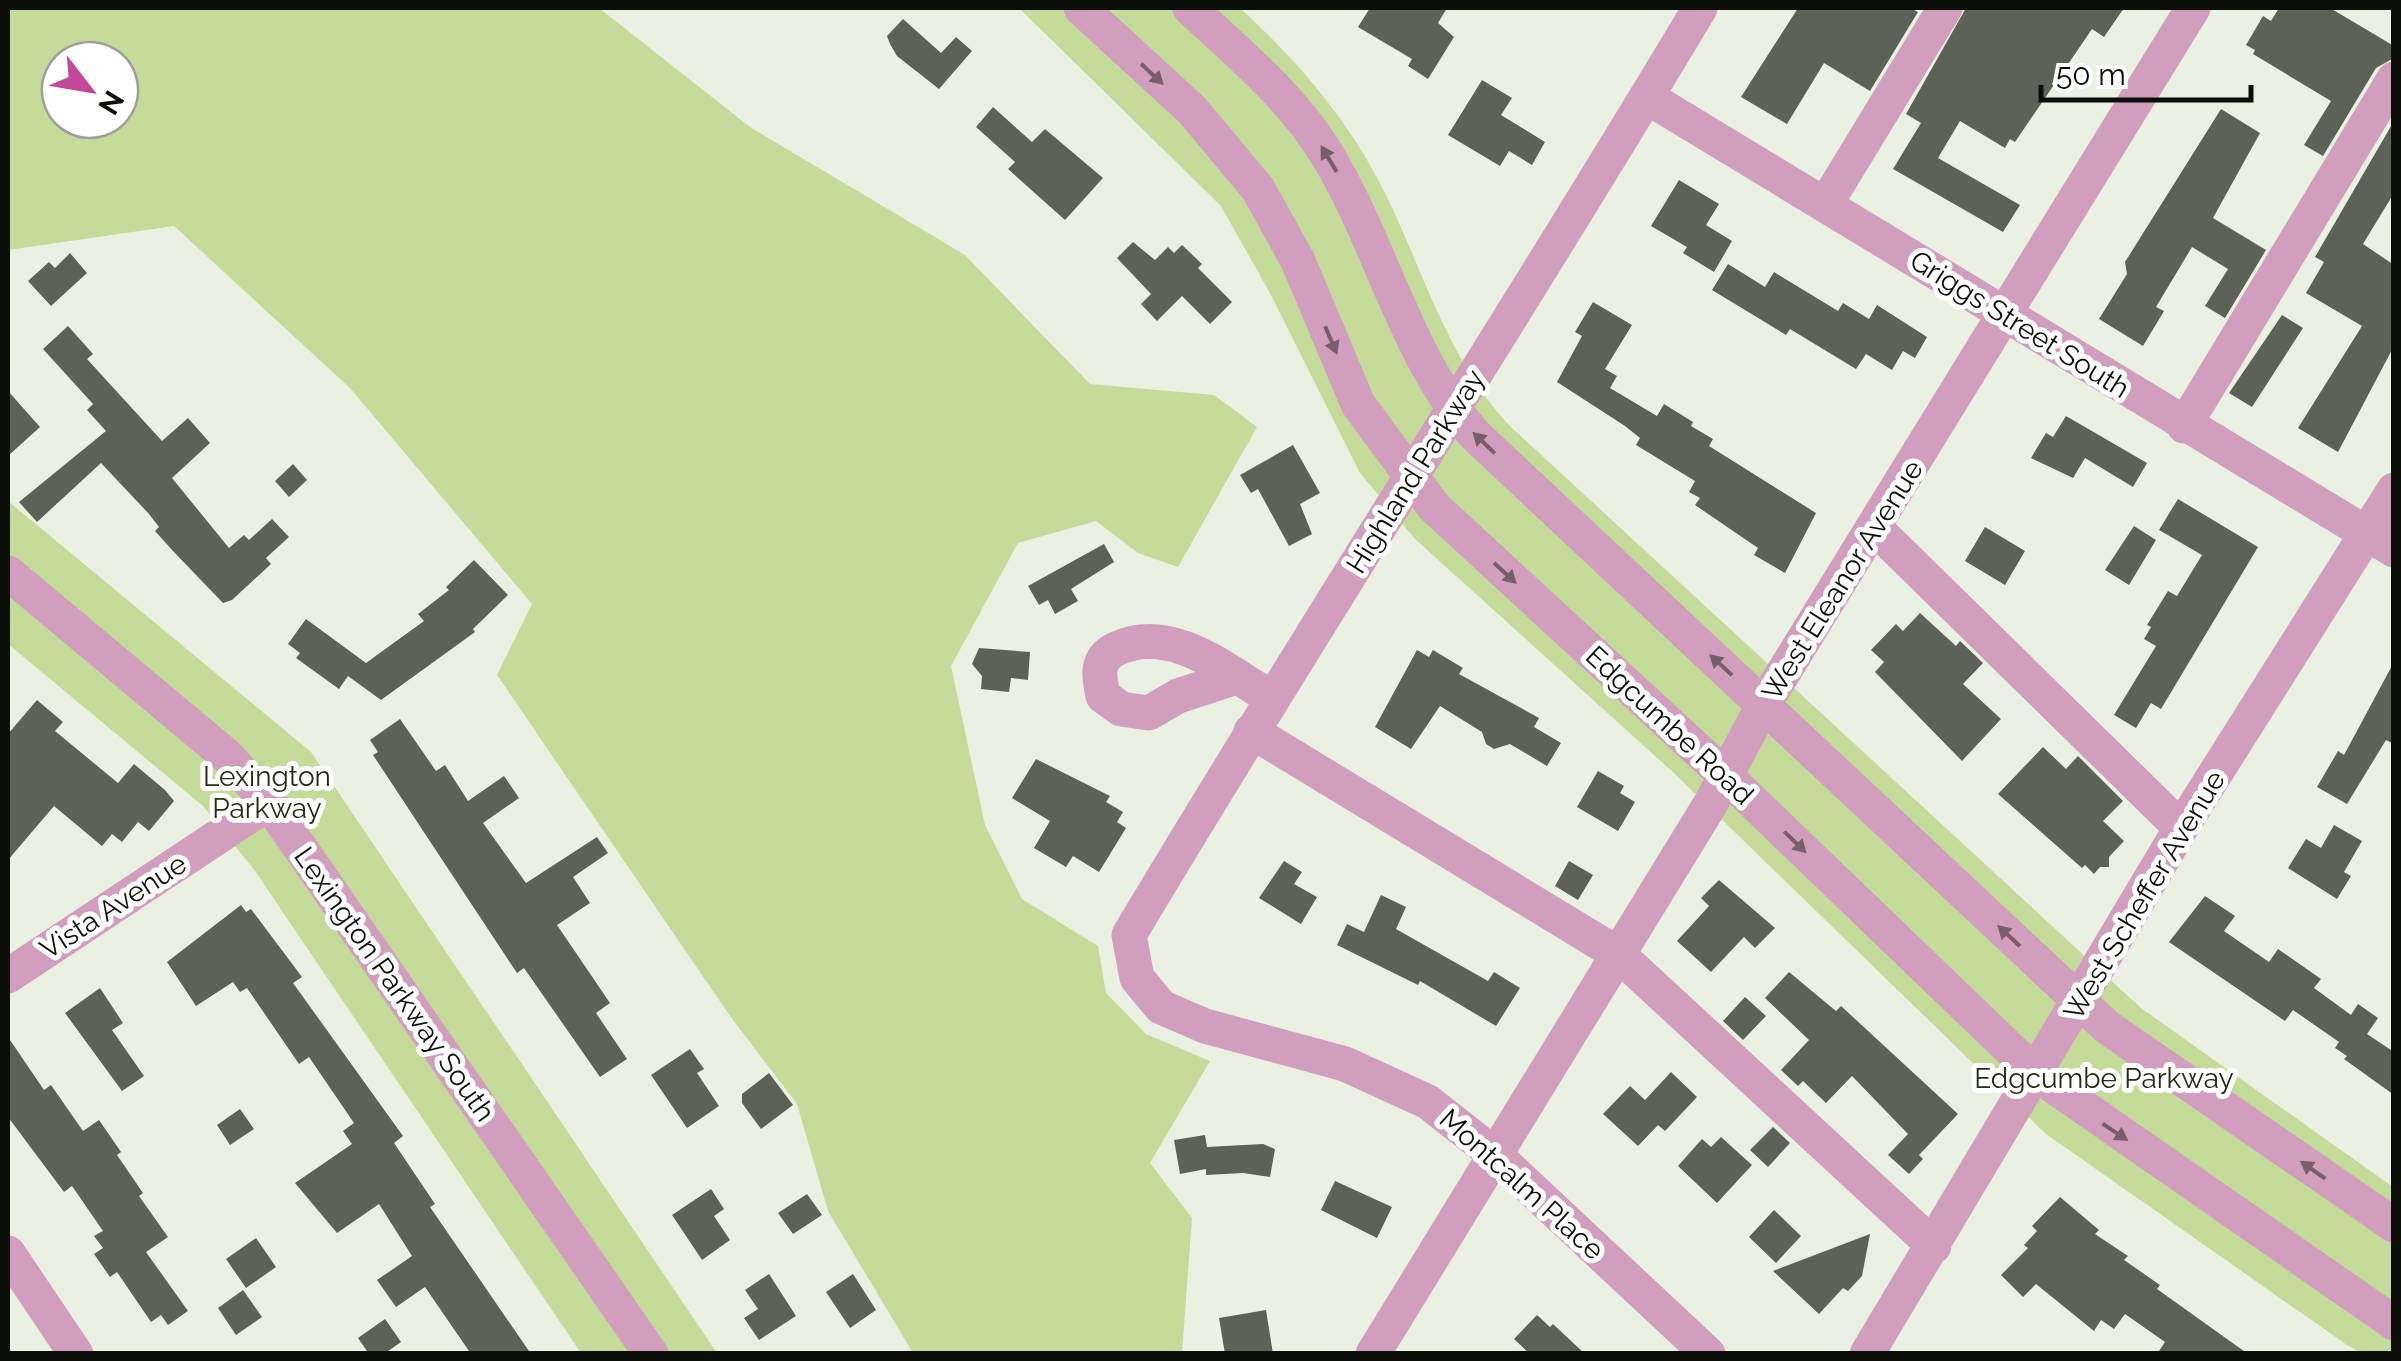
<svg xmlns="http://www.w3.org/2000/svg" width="2401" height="1361" viewBox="0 0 2401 1361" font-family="Raleway,sans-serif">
<rect width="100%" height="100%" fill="#ebf1e2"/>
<path fill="#c4db9a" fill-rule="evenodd" d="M8 8H599L750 127 965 255 1090 384 1214 395 1257 427 1178 567 1138 553 1096 521 1018 543 951 666 985 825 1022 899 1098 946 1106 993 1146 1034 1210 1061 1150 1163 1192 1218 1182 1353H913L828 1211 797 1104 730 1016 497 675 532 604 350 388 174 226 8 250ZM60 60H120V120H60Z
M1019 8H1240C1298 61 1350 122 1385 193 1425 274 1448 362 1512 428L2141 1008 2393 1187V1353H2361L2347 1345 2046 1134 1675 774 1415 539 1360 473 1271 295 1221 206Z
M8 501 311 752 717 1353H581L255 871 203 806 8 644Z"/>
<path fill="#5d6256" d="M1370 8H1447L1438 23 1454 37 1428 79 1408 66 1412 59 1358 27Z
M1798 8H1910L1918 12 1870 91 1824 63 1787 124 1741 97Z
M1966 8H2124L2104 37 2092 29 2015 142 2010 139 2005 148 1960 121 1938 158 2020 205 2003 232 1893 169 1921 123 1906 114Z
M2279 8H2330L2394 46V58L2376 68 2323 156 2304 145 2331 101 2253 54 2255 50 2246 45 2263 16 2271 21Z
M903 19 941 53 956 37 972 51 939 89 897 56 890 44 887 36Z
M1482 80 1512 98 1501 115 1545 142 1532 165 1509 151 1500 166 1448 135Z
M993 107 1032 142 1045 129 1103 178 1065 220 1008 169 1015 162 976 127Z
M2221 109 2260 133 2213 218 2266 250 2225 318 2205 306 2228 269 2192 247 2156 307 2164 311 2143 346 2099 319 2127 274 2125 262Z
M2394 121V193L2363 244 2394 265V346L2338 452 2298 428 2362 326 2306 293 2324 262 2315 257Z
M1679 180 1719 204 1706 225 1732 241 1714 272 1683 253 1687 247 1651 226Z
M1133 242 1155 260 1168 247 1174 253 1182 245 1202 264 1198 268 1232 302 1210 324 1182 296 1157 321 1141 304 1151 294 1117 258Z
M70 253 87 273 51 306 28 281 49 262 55 268Z
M1728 264 1765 287 1774 272 1838 311 1843 303 1869 319 1877 305 1927 337 1915 358 1903 351 1892 370 1866 354 1856 369 1790 329 1786 335 1712 290Z
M1593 302 1632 325 1605 369 1617 376 1610 388 1657 416 1664 404 1693 422 1691 426 1713 439 1709 446 1816 513 1785 573 1754 555 1758 548 1695 505 1700 498 1689 492 1695 481 1636 445 1640 438 1625 426 1557 382 1582 336 1575 332Z
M2282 315 2303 328 2252 407 2229 393Z
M68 326 93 354 87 359 162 441 188 418 210 443 172 478 229 548 244 535 249 540 272 519 289 537 266 558 271 564 232 600 223 603 173 551 155 531 159 527 149 514 101 463 37 522 19 502 106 431 87 410 93 404 43 349Z
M8 391 40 427 8 456Z
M2066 416 2147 463 2133 487 2085 458 2073 478 2031 458 2046 433 2053 437Z
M1293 445 1320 493 1300 504 1312 534 1289 546 1258 489 1251 493 1240 475Z
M293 464 307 480 289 497 275 481Z
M2178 499 2258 547 2161 709 2151 703 2136 728 2114 715 2156 646 2144 639 2151 627 2147 625 2168 591 2177 596 2202 555 2159 530Z
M2134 526 2156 540 2129 585 2105 570Z
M1985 527 2025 551 2005 585 1965 561Z
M1104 544 1114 562 1071 589 1078 601 1055 614 1048 600 1039 605 1028 586Z
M474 560 508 595 473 629 475 632 381 700 348 676 339 689 296 658 300 653 288 644 306 619 366 663 424 621 418 614 449 590 446 587Z
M1920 613 1956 646 1960 641 1983 663 1963 684 2001 719 1962 761 1875 672 1884 662 1871 650 1896 624 1903 631Z
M979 648 1030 652 1028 680 1011 678 1009 692 981 689 982 676 972 664Z
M1417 650 1429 657 1433 650 1463 668 1459 674 1539 718 1534 727 1561 743 1547 766 1510 744 1494 749 1486 744 1482 732 1440 706 1411 749 1375 727Z
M2394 662V744L2386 740 2347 804 2317 787 2338 751 2344 755Z
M37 700 63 722 55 731 118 783 134 764 165 790 174 801 149 831 138 822 122 842 112 834 102 846 54 806 8 860V734Z
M400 719 436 771 445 765 468 801 504 776 519 798 483 823 526 883 597 837 608 853 573 877 590 903 557 925 610 1003 596 1013 627 1059 600 1077 524 968 517 973 373 755 378 752 370 740Z
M2043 747 2066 769 2078 756 2123 801 2103 821 2124 841 2109 857V867H2100L2094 874 2085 865 2082 868 1998 794Z
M1036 759 1110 796 1106 802 1123 812 1117 822 1126 828 1099 872 1073 856 1066 867 1034 848 1050 821 1012 798Z
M1598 771 1624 786 1620 793 1635 802 1618 831 1577 807Z
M2334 825 2362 841 2344 872 2351 876 2337 899 2288 868 2306 839 2321 848Z
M1284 861 1302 872 1294 884 1317 897 1301 924 1259 898Z
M1569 861 1593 875 1578 900 1555 886Z
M1719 880 1775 928 1755 948 1744 937 1711 972 1677 941 1709 906 1701 898Z
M1381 895 1406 907 1396 929 1488 981 1494 972 1520 988 1496 1026 1420 981 1418 985 1337 945 1347 924 1364 932Z
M2205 896 2235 916 2224 931 2269 962 2278 949 2321 979 2314 988 2351 1015 2358 1004 2378 1018 2367 1034 2394 1052V1095L2344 1059 2347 1056 2335 1048 2339 1042 2293 1010 2285 1021 2169 942Z
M241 905 246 912 251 909 302 977 293 983 403 1136 394 1143 435 1204 430 1207 531 1354H471L425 1287 396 1307 377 1280 412 1256 379 1204 337 1233 295 1183 352 1144 343 1131 354 1123 309 1057 299 1064 247 988 240 992 233 982 196 1006 167 962Z
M1789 972 1836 1011 1841 1006 1958 1114 1919 1155 1923 1159 1909 1174 1888 1155 1908 1134 1852 1076 1826 1103 1803 1081 1798 1086 1781 1070 1809 1040 1765 998Z
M100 988 123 1023 112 1030 144 1076 122 1091 65 1013Z
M1745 997 1766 1016 1743 1040 1723 1021Z
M8 1037 44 1090 51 1085 83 1131 99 1120 121 1152 117 1155 143 1193 139 1196 168 1237 146 1252 188 1311 168 1325 161 1315 151 1322 117 1272 110 1277 94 1254 103 1248 94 1236 103 1231 72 1186 64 1192 8 1117Z
M690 1049 704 1069 697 1073 719 1106 687 1128 651 1075Z
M1671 1072 1697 1097 1665 1131 1658 1125 1638 1146 1603 1114 1630 1086 1645 1100Z
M769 1073 793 1105 761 1129 742 1103V1094Z
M240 1109 254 1129 230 1145 217 1125Z
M1773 1127 1790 1143 1768 1167 1750 1150Z
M1205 1135 1207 1147 1263 1144 1275 1149 1270 1177 1243 1173 1206 1175V1169L1180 1174 1174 1140Z
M1721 1137 1752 1165 1717 1203 1678 1166 1702 1139 1711 1147Z
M1335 1181 1392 1207 1377 1238 1321 1210Z
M711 1189 724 1209 714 1216 730 1240 702 1260 672 1215Z
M807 1194 822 1215 793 1234 778 1213Z
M2060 1197 2099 1230 2095 1234 2128 1256 2124 1260 2160 1285 2157 1289 2248 1354H2157L2165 1342 2125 1314 2114 1329 2101 1320 2094 1331 2036 1284 2023 1297 2001 1275 2028 1248 2024 1245 2037 1231 2032 1226Z
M1774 1210 1801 1236 1776 1263 1749 1237Z
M1870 1234 1862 1276 1848 1291 1843 1288 1819 1314 1773 1271Z
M256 1238 276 1267 246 1288 226 1259Z
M769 1274 796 1316 759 1340 744 1318 758 1309 745 1290Z
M853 1274 876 1310 850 1328 826 1292Z
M243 1290 262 1317 236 1335 218 1308Z
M1266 1310 1273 1354H1225L1219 1318Z
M1537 1315 1550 1327 1553 1324 1585 1354H1530L1514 1339Z
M385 1319 401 1342 384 1354H369L358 1338Z"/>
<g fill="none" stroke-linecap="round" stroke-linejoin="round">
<path stroke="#d19fbd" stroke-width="35" d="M1081 8 1192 110 1258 189 1298 261 1358 404 1434 507 1727 777 2036 1074 2394 1323
M1190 8C1238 53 1291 96 1326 153 1382 244 1404 355 1476 436L2107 1027 2394 1225
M1700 8C1514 319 1315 623 1129 935L1137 978 1161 1007 1205 1026 1345 1064 1428 1102 1494 1154 1708 1354
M1647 97 2394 550
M1825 205 1945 8
M2184 426 2394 79
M1874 527 2181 828
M8 573 227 756 269 803 651 1354
M1236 677 1178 696 1149 713 1121 709 1103 696C1099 677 1095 659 1116 649 1171 623 1225 670 1271 698
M1251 731 1618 954 1934 1246
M8 976 269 803
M8 1253 76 1354
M1373 1354 1711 803 1764 704 2193 8
M1867 1354 2181 828 2394 490"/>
</g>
<defs><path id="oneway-solid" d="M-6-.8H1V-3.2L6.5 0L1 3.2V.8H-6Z" transform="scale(2.5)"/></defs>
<g fill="#785e6c">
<use href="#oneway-solid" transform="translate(1152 74) rotate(43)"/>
<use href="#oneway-solid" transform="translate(1329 159) rotate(-121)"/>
<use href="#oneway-solid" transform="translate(1331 340) rotate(67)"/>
<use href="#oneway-solid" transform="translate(1484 443) rotate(-136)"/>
<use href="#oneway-solid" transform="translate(1505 573) rotate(43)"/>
<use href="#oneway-solid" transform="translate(1721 665) rotate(-137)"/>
<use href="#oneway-solid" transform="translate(1795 842) rotate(44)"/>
<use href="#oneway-solid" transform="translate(2009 936) rotate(-137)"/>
<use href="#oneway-solid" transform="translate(2115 1132) rotate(34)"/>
<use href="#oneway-solid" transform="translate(2313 1170) rotate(-145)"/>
</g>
<g text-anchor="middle" stroke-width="10" stroke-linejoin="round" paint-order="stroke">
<g font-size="28" fill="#0c0e09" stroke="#fff">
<text transform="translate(2020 324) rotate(32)" y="10">Griggs Street South</text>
<text transform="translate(1415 471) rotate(-58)" y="10">Highland Parkway</text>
<text transform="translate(1842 580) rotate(-58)" y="10">West Eleanor Avenue</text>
<text transform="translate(1670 725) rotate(43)" y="10">Edgcumbe Road</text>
<text transform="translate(2144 895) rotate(-59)" y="10">West Scheffer Avenue</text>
<text transform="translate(113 906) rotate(-33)" y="10">Vista Avenue</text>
<text transform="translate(395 984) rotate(55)" y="10">Lexington Parkway South</text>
<text transform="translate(1522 1184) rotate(42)" y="10">Montcalm Place</text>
</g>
<g font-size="28" fill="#242d0f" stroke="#fff">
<text x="267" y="786">Lexington<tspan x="267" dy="32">Parkway</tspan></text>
<text x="2104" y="1088">Edgcumbe Parkway</text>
</g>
</g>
<rect width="2401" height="1361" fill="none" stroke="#0c0e09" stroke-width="20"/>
<g transform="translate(90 90) rotate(121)"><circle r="48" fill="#ffffff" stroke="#9e9f9d" stroke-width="2.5"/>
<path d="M0-8L18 38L0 25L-18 38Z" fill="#c2489b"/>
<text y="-15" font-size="28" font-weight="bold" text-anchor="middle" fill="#0c0e09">N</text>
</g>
<path d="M2041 85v15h210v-15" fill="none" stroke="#0c0e09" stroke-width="5"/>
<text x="2056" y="85" font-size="30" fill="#0c0e09" stroke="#ffffff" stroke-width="8" paint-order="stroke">50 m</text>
</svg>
